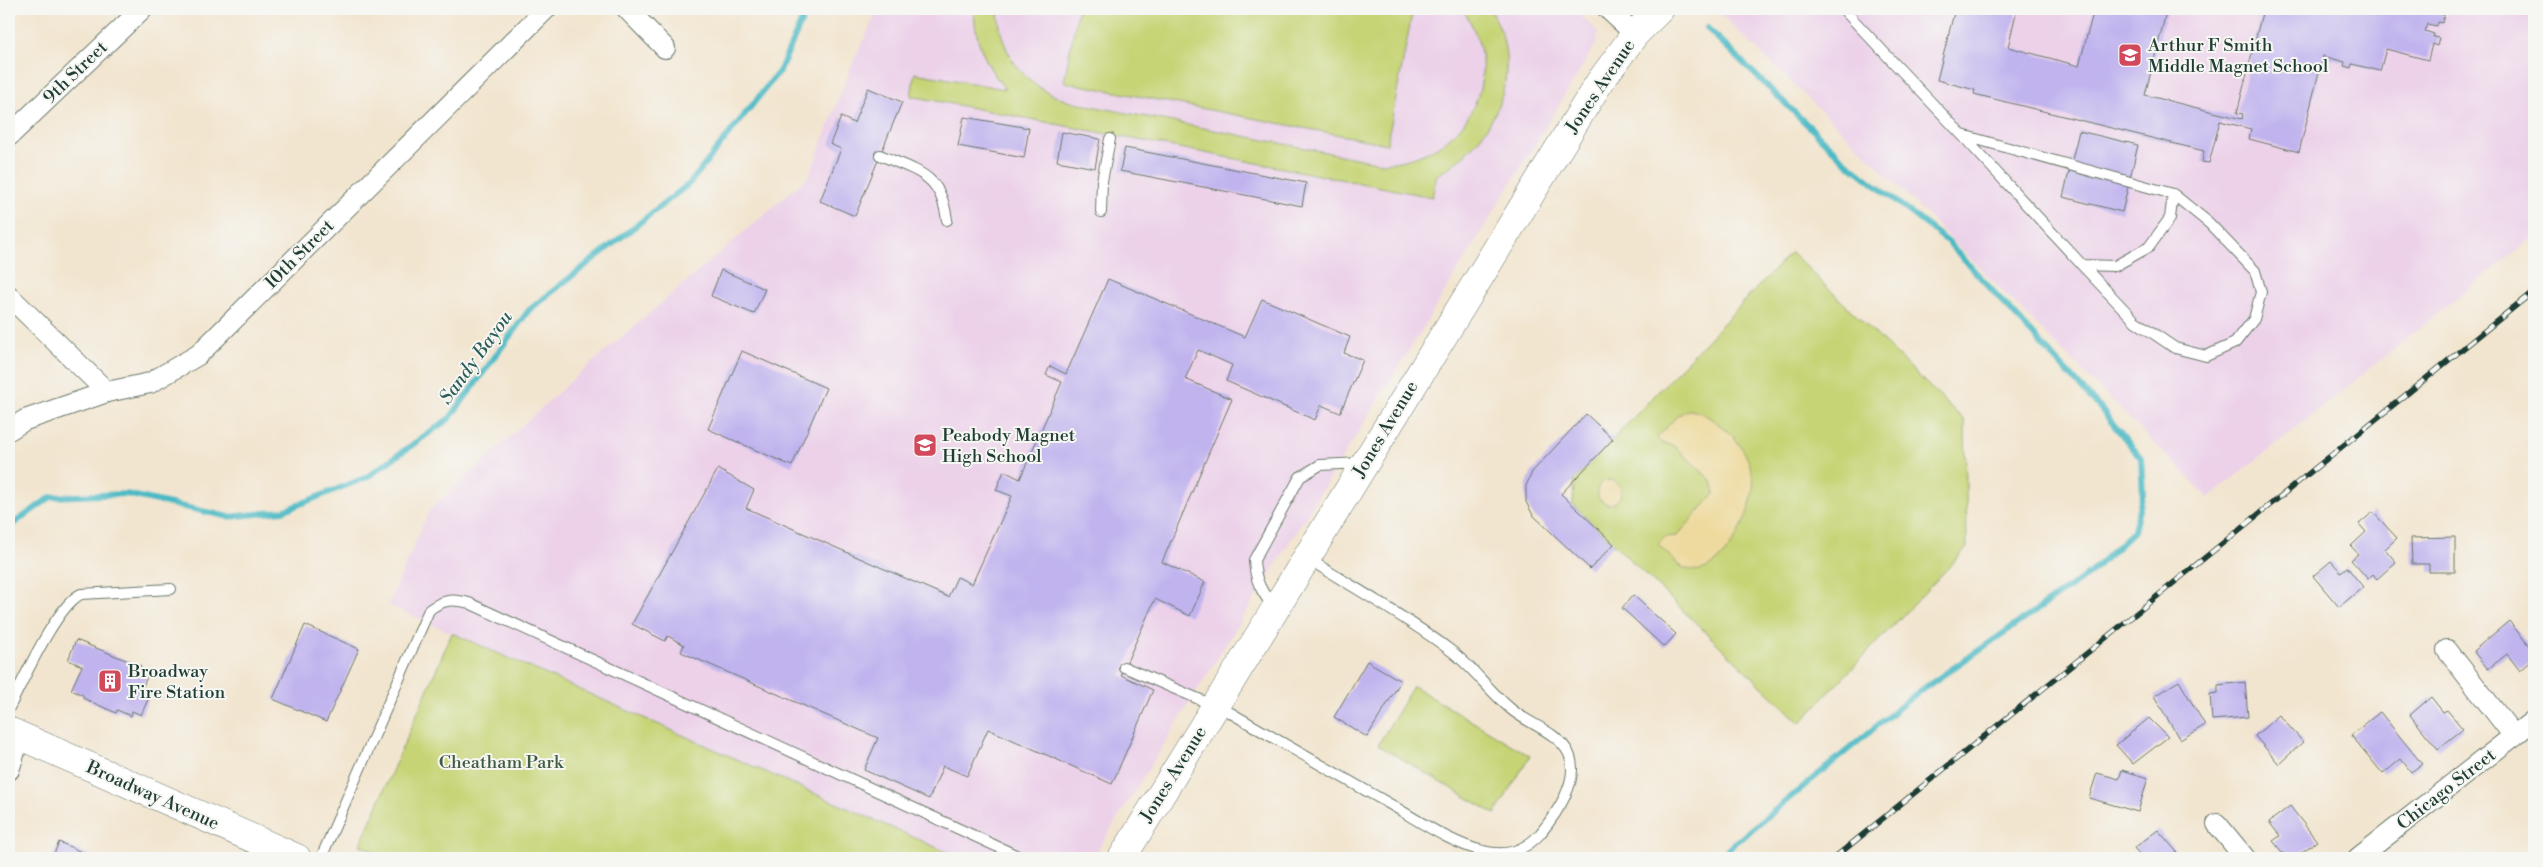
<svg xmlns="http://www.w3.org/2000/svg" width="2543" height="867" viewBox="0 0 2543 867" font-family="'Libre Bodoni',serif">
<rect width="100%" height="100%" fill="#f6f6f2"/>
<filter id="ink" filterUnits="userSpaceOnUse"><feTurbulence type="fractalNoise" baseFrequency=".02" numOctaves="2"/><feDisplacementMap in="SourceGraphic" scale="10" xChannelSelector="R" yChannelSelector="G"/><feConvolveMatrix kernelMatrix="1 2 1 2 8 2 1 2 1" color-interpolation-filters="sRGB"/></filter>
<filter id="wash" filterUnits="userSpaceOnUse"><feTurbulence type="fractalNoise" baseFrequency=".0096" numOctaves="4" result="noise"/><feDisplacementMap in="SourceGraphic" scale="20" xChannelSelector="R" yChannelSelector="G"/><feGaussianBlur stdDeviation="1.12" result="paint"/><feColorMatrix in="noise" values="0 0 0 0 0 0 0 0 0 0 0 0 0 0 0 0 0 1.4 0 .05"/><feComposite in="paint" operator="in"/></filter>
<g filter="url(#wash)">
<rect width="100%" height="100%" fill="#f2e5cf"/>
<path fill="#ecd1e9" d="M878 9H1574L1598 32 1596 44 1413 344 1093 858H960L388 605 429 511 573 379 809 176 851 67Z
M1715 9H2534V236L2209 498 1867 155Z"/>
<path fill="#c6d475" stroke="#728854" d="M974 9H998C1000 57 1026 88 1071 102L1381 163C1464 161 1512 78 1462 9H1490C1528 70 1495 142 1437 175L1432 197 911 96 915 73 1005 89C985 64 975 42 974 9Z
M1078 9H1413L1387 144 1064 82Z
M1791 252 1965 421 1967 548 1800 723 1573 505 1574 480Z
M452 633 960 858H390L360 845Z
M1413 686 1530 756 1495 814 1378 745Z"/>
<path fill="#eeda9e" stroke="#868c69" d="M1687 410C1701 410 1710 418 1721 426 1738 439 1749 455 1753 477 1758 505 1723 582 1687 569 1676 566 1666 551 1658 544L1665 537 1677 536 1715 493 1712 481 1673 445 1662 443 1657 438 1676 417Z
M1597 492a12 12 0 1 1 24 0a12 12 0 1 1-24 0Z"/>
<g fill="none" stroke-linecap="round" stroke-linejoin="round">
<path stroke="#4cbac5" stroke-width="6" d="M1707 28 1846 162 1948 242 2100 408 2141 458 2143 493 2134 531 2090 573 1913 696 1717 858
M9 531 13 524 51 497 126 494 229 517 283 511 367 477 450 418 529 310 690 183 780 70 807 9"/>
</g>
<g id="blocks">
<path fill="#c0b3ee" d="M1955 9H2017L2008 47 2079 66 2094 9H2167L2145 95 2242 119 2243 114 2237 113 2263 9H2442L2440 14 2444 15 2442 23 2438 22 2437 26 2427 24 2425 31 2434 34 2433 37 2439 38 2437 46 2432 44 2428 60 2386 49 2380 71 2352 64 2351 68 2344 66 2345 62 2323 56 2299 152 2249 139 2251 129 2220 121 2209 163 2202 162 2204 151 1974 94 1975 90 1937 80Z
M868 88 902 102 855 216 820 201 841 149 830 144 841 117 854 123Z
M964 117 1029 128 1024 158 958 146Z
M2079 131 2138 145 2122 212 2063 197Z
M1062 132 1100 139 1095 168 1057 161Z
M1125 148 1306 183 1302 206 1120 171Z
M721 270 765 289 754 314 711 296Z
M1108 279 1245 337 1262 299 1350 337 1344 353 1363 360 1340 413 1321 405 1315 420 1226 381 1232 365 1198 350 1185 379 1232 399 1162 562 1205 582 1190 616 1155 599 1121 675 1153 690 1112 784 988 729 967 776 943 766 929 799 864 770 878 738 681 652 684 645 668 636 665 641 632 624 718 469 754 490 746 508 948 597 957 577 972 584 1012 496 996 490 1004 471 1020 479 1062 382 1046 375 1050 366 1066 374Z
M742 351 826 388 792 466 708 429Z
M1586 414 1613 439 1561 494 1614 544 1590 569 1533 515 1526 502V486L1532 472Z
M2373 512 2397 538 2385 549 2396 562 2377 579 2373 574 2368 579 2351 560 2358 554 2351 546 2366 532 2359 524Z
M2455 537V572H2429V564H2412L2411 538Z
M2331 561 2341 572 2347 567 2363 587 2339 607 2313 576Z
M1633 595 1676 634 1664 647 1622 608Z
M2509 621 2534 652V659L2520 671 2507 654 2488 669 2473 651Z
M305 625 359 649 326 722 273 699Z
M76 640 141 666 140 668 149 672 141 691 150 695 141 715 132 711 131 716 117 710 116 713 83 698V695L71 690 82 666 68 660Z
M1367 661 1401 681 1367 737 1334 717Z
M2179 681 2205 725 2180 740 2154 696Z
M2245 682 2248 717 2212 720 2210 694 2218 693V685Z
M2431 697 2443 712 2447 710 2463 729 2438 749 2410 715Z
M2380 712 2422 764 2411 772 2401 759 2383 774 2351 735Z
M2279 715 2303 742 2279 764 2255 736Z
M2149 718 2168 737 2133 764 2116 745Z
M2122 770 2148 778 2138 812 2089 798 2097 773 2119 779Z
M2290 806 2317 841 2294 858H2287L2273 841 2280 836 2269 822Z
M2158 830 2182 858H2143L2134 848Z
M59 842 93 857 92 858H52Z"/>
</g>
</g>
<g filter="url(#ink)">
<use href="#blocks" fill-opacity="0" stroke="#69786a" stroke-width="1"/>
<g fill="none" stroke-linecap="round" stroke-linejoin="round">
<g stroke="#69786a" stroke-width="12">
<path id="lane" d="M1843 9 1962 135 2082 265 2135 321 2175 348 2206 356 2235 343 2254 319 2261 292 2255 271 2209 223 2173 194 1962 135
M880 155C919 172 941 174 947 220
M1101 212 1102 181 1110 139
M2082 265 2115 266 2149 247 2170 218 2173 194
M1274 608C1261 591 1255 581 1254 560L1300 477 1320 465 1361 463
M1124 667 1215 706
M1217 705C1274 738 1331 771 1388 803 1416 819 1452 844 1483 851 1507 857 1524 851 1540 834 1556 814 1582 779 1568 752 1557 732 1529 724 1512 710 1489 691 1473 667 1450 650 1405 616 1354 588 1307 558
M9 708C23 681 56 606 81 594L171 589
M321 858 429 610C443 599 453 599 469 603L1022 858"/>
</g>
<g stroke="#69786a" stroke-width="22">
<path id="street" d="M627 9 665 48
M1608 9 1635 34
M9 136 142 9
M9 296 107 392
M9 430 25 420 107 392 150 383 198 355 546 9
M2447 650 2514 736
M9 770 20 736
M2217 824 2245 858
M2358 858 2534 720"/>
</g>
<g stroke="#69786a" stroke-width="29">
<path id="secondary" d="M9 731 297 858
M1122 858 1599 83 1635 34 1660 9"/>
</g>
<use href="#lane" stroke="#fff" stroke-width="10"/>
<use href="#street" stroke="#fff" stroke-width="20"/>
<use href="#secondary" stroke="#fff" stroke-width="28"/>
<g stroke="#1f3d34" stroke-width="5.5">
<path id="rail" d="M1834 858 2534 291"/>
</g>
<use href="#rail" stroke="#f6f6f2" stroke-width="4" stroke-dasharray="11" stroke-linecap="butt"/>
</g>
</g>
<defs>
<g id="school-square" transform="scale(1.25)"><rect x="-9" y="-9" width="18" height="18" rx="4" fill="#d1495b" stroke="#f6f6f2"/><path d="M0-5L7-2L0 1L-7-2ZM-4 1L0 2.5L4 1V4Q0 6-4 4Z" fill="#fff"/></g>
<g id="building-square" transform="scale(1.25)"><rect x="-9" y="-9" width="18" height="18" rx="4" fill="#d1495b" stroke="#f6f6f2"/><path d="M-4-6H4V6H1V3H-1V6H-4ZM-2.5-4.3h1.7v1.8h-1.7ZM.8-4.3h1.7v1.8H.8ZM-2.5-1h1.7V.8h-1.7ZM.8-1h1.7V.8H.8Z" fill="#fff"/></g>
</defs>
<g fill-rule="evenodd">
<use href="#school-square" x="2130" y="55"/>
<use href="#school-square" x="925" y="445"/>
<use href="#building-square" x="110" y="681"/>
</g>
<g text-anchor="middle" stroke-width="4" stroke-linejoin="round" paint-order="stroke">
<g font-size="18" fill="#1f3d34" stroke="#f6f6f2" text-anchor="start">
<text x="2148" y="51">Arthur F Smith<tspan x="2148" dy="21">Middle Magnet School</tspan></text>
<text x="942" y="441">Peabody Magnet<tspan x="942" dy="21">High School</tspan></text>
<text x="128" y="677">Broadway<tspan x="128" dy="21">Fire Station</tspan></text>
</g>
<g font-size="18" fill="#1f3d34" stroke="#f6f6f2">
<text transform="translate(75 72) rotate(-44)" y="6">9th Street</text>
<text transform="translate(1600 86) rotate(-56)" y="6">Jones Avenue</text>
<text transform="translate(299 254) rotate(-45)" y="6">10th Street</text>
<text transform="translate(1385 429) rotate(-59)" y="6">Jones Avenue</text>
<text transform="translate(1173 774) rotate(-58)" y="6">Jones Avenue</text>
<text transform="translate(2446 789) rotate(-38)" y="6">Chicago Street</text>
<text transform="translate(153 795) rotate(24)" y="6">Broadway Avenue</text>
</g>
<g font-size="18" fill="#405b41" stroke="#f6f6f2">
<text x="501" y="768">Cheatham Park</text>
</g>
<g font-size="19" font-style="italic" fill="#2a5c58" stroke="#f6f6f2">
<text transform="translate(475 357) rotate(-54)" y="7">Sandy Bayou</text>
</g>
</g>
<rect width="2543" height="867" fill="none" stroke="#f6f6f2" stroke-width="30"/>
</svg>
